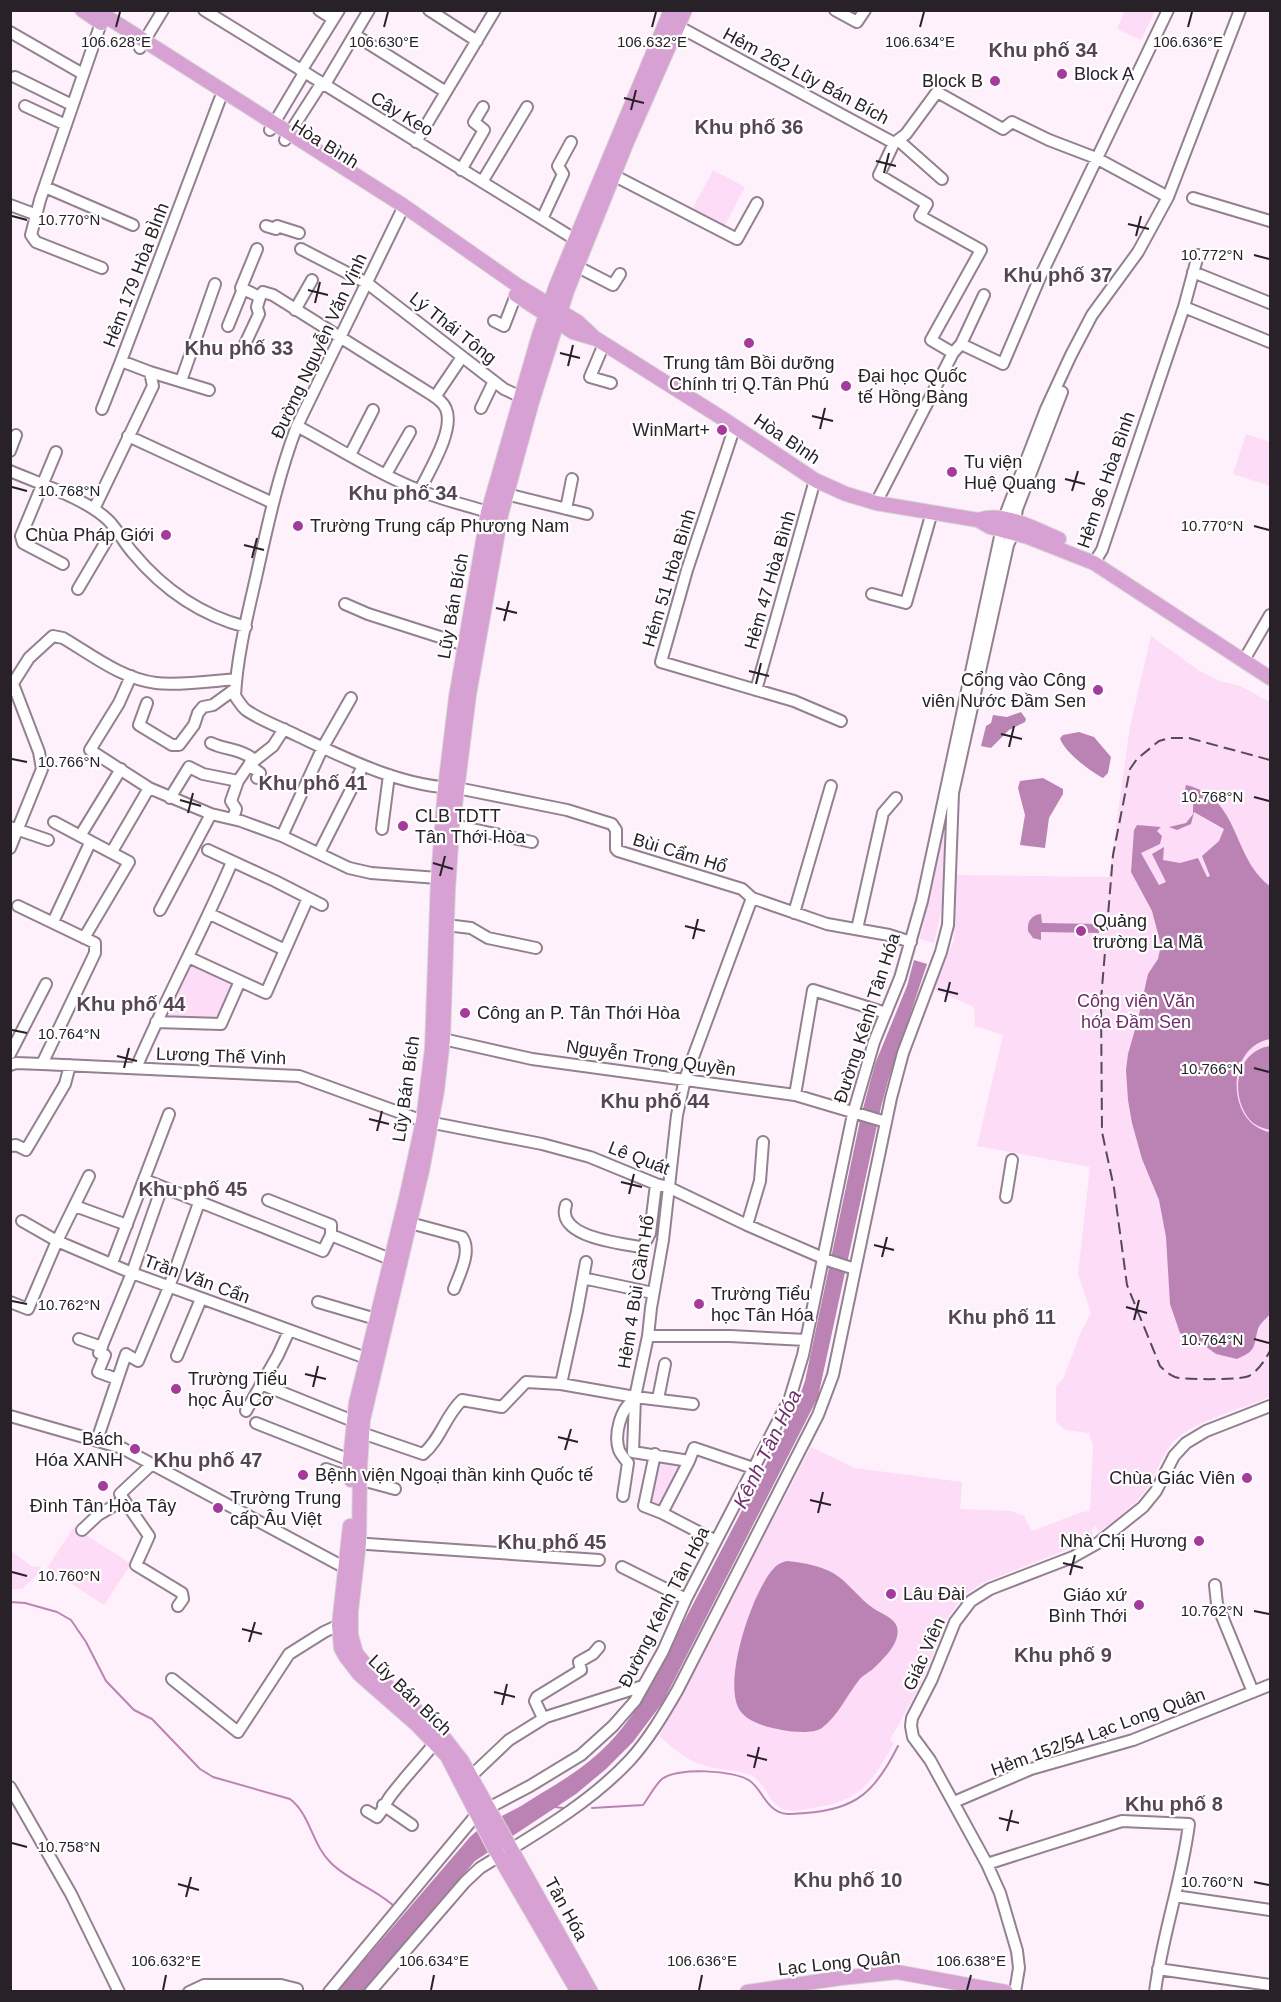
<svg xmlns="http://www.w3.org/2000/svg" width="1281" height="2002" viewBox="0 0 1281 2002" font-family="Arial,sans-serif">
<rect width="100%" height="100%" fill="#fef1fc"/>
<path fill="#fcdcf7" d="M1125 11H1155L1141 40 1117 29Z
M713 170 745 187 724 227 692 210Z
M1246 434 1270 442V486L1233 474Z
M1151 636 1198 670 1220 681 1240 686 1270 702V1397C1244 1408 1194 1421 1174 1441 1162 1454 1158 1471 1149 1485 1137 1505 1117 1519 1098 1532L1095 1525 1092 1530 1093 1536 1064 1551 982 1583 962 1597 947 1619 921 1684 890 1740 894 1743C871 1783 862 1801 812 1808 803 1810 790 1813 781 1808 767 1801 765 1781 750 1775 737 1770 722 1770 709 1767 688 1762 674 1749 659 1736L811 1447 855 1468 962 1482 960 1509 1012 1511 1024 1516 1032 1531 1082 1512 1090 1511 1093 1446 1089 1433 1065 1430 1056 1422V1386L1063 1379 1081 1332 1091 1313 1078 1274 1090 1167 977 1146 1003 1035 975 1026 974 1007 933 989 954 940 955 875 1109 877 1130 726Z
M946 807 942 907 934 943 920 939 929 901 937 828Z
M186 959 237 980 221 1020 160 1019Z
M657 1459 682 1464 659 1507 648 1501Z
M74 1527 131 1564 104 1605 47 1568Z
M11 1551 33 1567 41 1566 38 1574 22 1589H11Z"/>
<path fill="#bb83b4" d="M1021 712 1026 719 1025 722 1009 730 991 748 981 746 986 726 991 723 993 715 1007 717Z
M1079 732 1094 737 1111 757 1108 773 1103 778C1091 772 1063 751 1060 738L1063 735Z
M1043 778 1063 789V794L1049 818 1045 848 1020 845 1025 815 1018 788 1020 781Z
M1186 785C1241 798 1231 857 1270 886V1039C1225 1047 1226 1124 1270 1132V1314C1267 1318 1260 1323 1258 1329 1253 1346 1258 1350 1237 1359L1216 1354 1197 1340 1180 1333 1170 1304 1166 1237 1159 1200 1142 1159 1132 1123 1128 1100 1126 1070 1128 1054 1138 1019 1148 974 1158 959 1161 945 1152 911 1131 872 1134 830 1137 825 1161 827 1157 831 1162 836 1160 844 1141 853 1159 885 1166 882 1152 854 1164 847 1163 860 1180 863 1198 858 1207 877 1210 876 1202 856 1219 841 1224 829 1194 812 1191 824 1177 830 1169 827 1186 823 1193 814V802L1184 794Z
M1041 914 1042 923 1100 924 1099 933 1041 932V940L1033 938 1028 931C1027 922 1031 915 1041 914Z
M914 960 927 964 888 1081 881 1107 818 1397 663 1702 633 1742 606 1769 576 1794 475 1861 365 1991 337 1992 470 1837C485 1823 503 1816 521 1806 549 1788 580 1772 604 1748 620 1733 632 1715 644 1698L795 1409 805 1381 861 1116 875 1064 907 986Z
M1270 1046V1130C1263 1128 1255 1126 1250 1120 1229 1095 1236 1051 1270 1046Z
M787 1561C805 1563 825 1566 839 1577 851 1586 860 1599 873 1608 881 1614 894 1617 897 1627 901 1643 883 1659 873 1669 868 1673 862 1676 859 1680 847 1695 838 1716 822 1728 813 1734 793 1732 782 1730 769 1728 750 1723 741 1712 720 1686 753 1588 775 1567 779 1563 783 1562 787 1561Z"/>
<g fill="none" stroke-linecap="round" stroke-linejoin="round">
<path stroke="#bb83b4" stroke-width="2" d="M10 1602 25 1603 57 1612 71 1620 86 1642 106 1681 134 1710 152 1719 200 1769 213 1777 290 1799C310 1814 312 1844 330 1862 348 1881 377 1889 396 1908
M555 1807 563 1808
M592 1808 643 1805C649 1797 655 1785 662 1779 676 1767 736 1770 750 1781 760 1788 764 1802 774 1809 783 1816 794 1814 805 1813 857 1810 876 1790 898 1746"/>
<g stroke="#938090" stroke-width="14">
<path id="minor" d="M204 10 581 243
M319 10 333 19
M429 10 477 41
M835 10 857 22 865 10
M101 23 40 200 31 235 36 242 102 268
M672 23 894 143 906 134 937 92 1003 129 1012 122 1049 140 1096 158 1168 197
M10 32 83 74
M355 35 446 92
M140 48 163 10
M301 71 339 10
M15 77 72 105
M324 86 369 10
M25 106 66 125
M270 130 304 73
M285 140 321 84
M898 140 942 179
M416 142 495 10
M894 143 879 175 927 204 920 216 981 250 931 340 953 353
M461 170 484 130 474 122 483 107
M613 175 737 239 757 203
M482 182 527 107
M45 187 133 225
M1193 198 1270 221
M10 205 37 215
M404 206 297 426C279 473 268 523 257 573 248 613 237 655 235 696 238 700 242 707 246 710 260 720 280 727 296 735 345 758 401 787 457 788L567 810 612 824 616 830V849L618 851 742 889 752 898 827 924 889 935 911 942
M542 219 563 174 558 166 571 142
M266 226 276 229 277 226 299 233
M257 249 241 288 260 297 263 292 273 295 429 393C435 397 443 401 446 409 455 430 429 471 420 490
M301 249 367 283 504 389 521 397
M576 266 613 285 620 274
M1193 272 1270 303
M1184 307 1270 342
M295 310 312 280
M494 321 504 326 516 295
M228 326 243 289
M245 344 259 314 257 307 260 297
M604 344 590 377 611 383
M961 344 984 295
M150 372 209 390
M181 381 215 284
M435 397 462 357
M481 408 494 381
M102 409 121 361
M297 426C338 448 378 474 421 491 443 500 466 505 488 512
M735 426 687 570 661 662 794 701 841 721
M128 436 273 503
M10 451 16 435
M56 452 21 536 23 543 63 564
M350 455 373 410
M10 471C40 484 85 498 108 520 118 530 124 543 133 553 163 589 200 615 246 627
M386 474 410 432
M506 494 587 514
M876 503 953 353 961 344 1003 364 1041 275 1168 10
M94 509 153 386 150 372 121 361 220 99
M566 509 572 479
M1094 563 1102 550 1184 307 1198 255
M78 589 114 528
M872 594 906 603 932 512
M345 604 368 614 465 645
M1244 660 1270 615
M131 676 119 703 90 750 149 788 211 814 241 821 282 836 349 868 371 873 438 878
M10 688 29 658 53 636 63 638C92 655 122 679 156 683 178 686 212 681 236 679
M756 690 815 480
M147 703 139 725 172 745H179L194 725 198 713 203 707 213 705 235 689
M211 743C225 750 238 748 252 758L249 765 260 773 257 778
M170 798 189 767 203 774 238 781
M233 819 236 809 231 801 238 781 249 765 273 746 284 729
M54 822 129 862 84 938
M453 825 532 842
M10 827 48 840
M382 829 389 775
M80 836 121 769
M282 836 323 747 351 698
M10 848 42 769 39 752 13 684
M114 848 149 788
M208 850 275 881 322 905
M319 853 363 766
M752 898 685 1079 677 1115 663 1240 651 1308 648 1336 635 1397 633 1452 689 1461 694 1448 753 1468
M18 906 95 943V953L42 1064
M160 910 211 814
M794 913 831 786
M210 914 285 950
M53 922 90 843
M446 925 471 928 488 938 536 948
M857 929 883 813 896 798
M188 957 240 981
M156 1022 221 1024 240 981 266 993 308 898
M443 1039 532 1059 795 1095 886 1122
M10 1054 46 984
M10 1065 16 1063 42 1064 299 1076 423 1121 542 1144 590 1157 656 1184 668 1187 747 1225 830 1261 855 1269
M136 1068C166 998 202 932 232 862
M795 1095 813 990 886 1013
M10 1146 16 1145 26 1150 65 1084 70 1065
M145 1180 323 1251 331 1235V1225L268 1200
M1006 1197 1012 1160
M566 1205C555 1237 620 1243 640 1247L644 1245 650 1233 656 1184
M75 1206 127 1225
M22 1221 57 1241 132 1273 366 1358
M410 1223 462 1237C472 1251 460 1273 454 1289
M747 1225 760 1181 763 1142
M331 1235 390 1259
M112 1263 169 1114
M583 1280 585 1279 592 1280 653 1293
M10 1302 28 1309 57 1241 89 1176
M318 1302 376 1319
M648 1336H730L806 1340
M79 1339 102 1347
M177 1356 201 1299
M117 1379 98 1372 105 1355 99 1353 132 1273 162 1187
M261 1384 353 1421
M561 1384 577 1311 586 1262
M658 1399 665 1364
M246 1411 278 1355 289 1331
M10 1416 122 1448 351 1571
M256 1423 350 1460
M362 1433 423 1454C441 1439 445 1416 462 1400L502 1407 526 1382 561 1384 635 1397 693 1404
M97 1440 126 1354 138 1361 169 1287 200 1200
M655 1454 644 1506 662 1513 716 1541
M326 1469C349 1478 371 1482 395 1489
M623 1496 628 1463C625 1459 621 1455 619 1450 614 1436 620 1407 635 1400
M124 1500 149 1536 136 1565 182 1593 183 1599 178 1606
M662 1513 689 1461
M82 1530 98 1515 124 1500 120 1494 152 1464
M353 1543 599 1560
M622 1567 686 1599
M1215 1585 1217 1604 1253 1692
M172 1679 238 1732 289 1654 324 1632 339 1625
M543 1718 535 1701 537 1697 581 1670 579 1662 593 1654 599 1647
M471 1776 509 1740 546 1717 643 1686
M10 1787 71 1894 119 1992
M954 1802 1031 1769 1133 1740 1270 1685
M383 1805 412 1825
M367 1811 377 1817C383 1811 386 1801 392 1794 406 1776 421 1760 435 1743
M987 1864 1122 1821 1189 1824C1182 1881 1162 1935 1155 1992
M1175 1896 1270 1910
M1158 1969 1270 1985
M189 1992 204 1985H281L297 1989
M329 1992 477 1814 530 1786 581 1755 613 1726 635 1701 663 1651 686 1599 790 1398 803 1355 853 1114 874 1042 900 978 922 901 1004 518 1046 409 1071 355 1092 315 1138 252 1168 197 1240 10
M370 1992 465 1882 480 1868C532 1836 588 1805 630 1760 649 1739 663 1715 677 1691L818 1415 833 1375 891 1098 903 1053 941 952 948 925 953 793 1008 545 1013 533 1017 509 1062 392
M1015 1992 1019 1968 1017 1951 1000 1893 987 1864 930 1760 913 1737 911 1726 912 1718 932 1679 955 1622 971 1601 990 1589 1073 1557 1098 1543 1143 1507 1156 1491 1174 1456 1186 1443 1206 1431 1270 1406"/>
</g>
<g stroke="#d8d7d8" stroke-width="16">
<path id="major" d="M82 10 101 23
M96 10 404 206 517 285 578 322 595 338 725 420 815 480 846 494 876 503 978 520 990 527 1028 537 1094 563 1270 678
M516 295 573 332 593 338
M978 520C1005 511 1034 529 1059 539
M351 1480 350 1460 356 1403 407 1194 423 1121 432 1048 438 878 445 788 456 697 488 512 539 335 556 286 671 10
M350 1526 339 1625 341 1648 346 1657 359 1674 416 1724 447 1756 496 1851 578 1992
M591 1992 462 1761 434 1725 373 1674 356 1653 351 1635V1611L359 1543 360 1467 363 1420 422 1171 437 1091 443 1039 448 890 452 830 469 695 501 515 532 402 567 291 627 142 685 10
M747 1992 841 1978 897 1972 1006 1992"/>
</g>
<use href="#minor" stroke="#fff" stroke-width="10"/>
<use href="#major" stroke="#d8a1d3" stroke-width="14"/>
<path stroke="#544c53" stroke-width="2" stroke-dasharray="12 6" stroke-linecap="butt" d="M1270 760 1189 738H1170L1159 741 1137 759 1130 769 1113 855 1101 1000 1102 1132 1114 1188 1127 1285 1160 1366C1164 1370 1168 1374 1175 1377 1183 1380 1241 1380 1249 1376 1259 1370 1265 1360 1270 1351"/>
</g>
<path fill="none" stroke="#282127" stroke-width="2" d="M116 27 120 12M384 27 388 12M652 27 656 12M920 27 924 12M1188 27 1192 12M624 98 644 103M631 110 636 90M876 161 896 166M884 173 889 153M12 216 27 220M1128 224 1149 229M1136 236 1141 216M1254 255 1269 259M308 290 328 295M315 303 320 282M560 353 580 358M568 366 573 345M812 416 833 421M820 429 825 408M1065 479 1085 484M12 487 27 491M1072 491 1078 471M1254 526 1269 530M244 545 264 550M252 558 257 538M496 608 517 613M504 621 509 601M749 671 769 676M756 684 761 663M1001 734 1022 739M1009 747 1014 726M12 759 27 762M1254 797 1269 801M180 800 201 806M188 813 193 793M433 863 453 869M440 876 445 856M685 926 705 931M693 939 698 919M938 989 958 994M945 1002 950 982M12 1030 27 1033M117 1056 137 1061M124 1068 129 1048M1254 1068 1269 1072M369 1119 389 1124M377 1131 382 1111M621 1182 642 1187M629 1194 634 1174M874 1245 894 1250M882 1257 887 1237M12 1301 27 1304M1126 1307 1147 1313M1134 1320 1139 1300M1254 1339 1269 1343M305 1374 326 1379M313 1387 318 1366M558 1437 578 1442M565 1450 571 1429M810 1500 831 1505M818 1513 823 1492M1063 1563 1083 1568M12 1572 27 1576M1070 1575 1075 1555M1254 1611 1269 1614M242 1629 262 1634M249 1642 255 1622M494 1692 515 1697M502 1705 507 1684M747 1755 767 1760M754 1768 759 1747M999 1818 1019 1823M1007 1831 1012 1810M12 1843 27 1847M1254 1882 1269 1885M178 1884 199 1890M186 1897 191 1877M163 1990 166 1975M431 1990 434 1975M699 1990 702 1975M967 1990 971 1975"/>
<g fill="#a43a9b" stroke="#fff" stroke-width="2">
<circle cx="1062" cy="74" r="6"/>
<circle cx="995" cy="81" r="6"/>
<circle cx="749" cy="343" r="6"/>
<circle cx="846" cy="386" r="6"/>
<circle cx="722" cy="430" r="6"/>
<circle cx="952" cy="472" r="6"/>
<circle cx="298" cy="526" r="6"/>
<circle cx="166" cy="535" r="6"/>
<circle cx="1098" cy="690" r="6"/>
<circle cx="403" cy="826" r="6"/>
<circle cx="1081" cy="931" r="6"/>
<circle cx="465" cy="1013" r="6"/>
<circle cx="699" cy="1304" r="6"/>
<circle cx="176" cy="1389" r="6"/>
<circle cx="135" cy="1449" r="6"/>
<circle cx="303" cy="1475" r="6"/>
<circle cx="1247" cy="1478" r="6"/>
<circle cx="103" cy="1486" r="6"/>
<circle cx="218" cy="1508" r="6"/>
<circle cx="1199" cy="1541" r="6"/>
<circle cx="891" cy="1594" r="6"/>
<circle cx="1139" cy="1605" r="6"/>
</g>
<g text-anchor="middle" stroke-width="4.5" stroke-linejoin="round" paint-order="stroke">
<g font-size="18" fill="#282127" stroke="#fff" text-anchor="start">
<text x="1074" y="80">Block A</text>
<text x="983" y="87" text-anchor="end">Block B</text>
<text x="749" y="369" text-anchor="middle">Trung tâm Bồi dưỡng<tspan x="749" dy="21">Chính trị Q.Tân Phú</tspan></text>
<text x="858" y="382">Đại học Quốc<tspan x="858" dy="21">tế Hồng Bàng</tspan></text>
<text x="710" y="436" text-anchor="end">WinMart+</text>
<text x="964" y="468">Tu viện<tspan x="964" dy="21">Huệ Quang</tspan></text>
<text x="310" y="532">Trường Trung cấp Phương Nam</text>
<text x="154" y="541" text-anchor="end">Chùa Pháp Giới</text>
<text x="1086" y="686" text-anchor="end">Cổng vào Công<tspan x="1086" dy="21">viên Nước Đầm Sen</tspan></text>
<text x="415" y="822">CLB TDTT<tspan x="415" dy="21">Tân Thới Hòa</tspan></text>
<text x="1093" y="927">Quảng<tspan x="1093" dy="21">trường La Mã</tspan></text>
<text x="477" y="1019">Công an P. Tân Thới Hòa</text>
<text x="711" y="1300">Trường Tiểu<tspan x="711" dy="21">học Tân Hóa</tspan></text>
<text x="188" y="1385">Trường Tiểu<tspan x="188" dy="21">học Âu Cơ</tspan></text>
<text x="123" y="1445" text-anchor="end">Bách<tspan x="123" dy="21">Hóa XANH</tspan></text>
<text x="315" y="1481">Bệnh viện Ngoại thần kinh Quốc tế</text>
<text x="1235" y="1484" text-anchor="end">Chùa Giác Viên</text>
<text x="230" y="1504">Trường Trung<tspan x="230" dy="21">cấp Âu Việt</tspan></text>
<text x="103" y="1512" text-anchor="middle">Đình Tân Hòa Tây</text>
<text x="1187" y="1547" text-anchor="end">Nhà Chị Hương</text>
<text x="903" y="1600">Lâu Đài</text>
<text x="1127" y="1601" text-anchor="end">Giáo xứ<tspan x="1127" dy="21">Bình Thới</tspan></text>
</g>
<g font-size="18" fill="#282127" stroke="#fff">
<text transform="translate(806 76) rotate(28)" y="6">Hẻm 262 Lũy Bán Bích</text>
<text transform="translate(402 114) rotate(31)" y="6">Cây Keo</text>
<text transform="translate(325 144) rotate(32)" y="6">Hòa Bình</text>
<text transform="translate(136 275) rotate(-69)" y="6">Hẻm 179 Hòa BÌnh</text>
<text transform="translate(453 328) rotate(38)" y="6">Lý Thái Tông</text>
<text transform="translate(319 346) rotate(-65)" y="6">Đường Nguyễn Văn Vịnh</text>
<text transform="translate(787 439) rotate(34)" y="6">Hòa Bình</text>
<text transform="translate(1106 480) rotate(-71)" y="6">Hẻm 96 Hòa Bình</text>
<text transform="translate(669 578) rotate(-73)" y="6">Hẻm 51 Hòa Bình</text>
<text transform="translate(770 580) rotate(-74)" y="6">Hẻm 47 Hòa Bình</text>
<text transform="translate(453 606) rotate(-80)" y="6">Lũy Bán Bích</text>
<text transform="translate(680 853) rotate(17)" y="6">Bùi Cẩm Hổ</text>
<text transform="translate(867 1018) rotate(-72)" y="6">Đường Kênh Tân Hóa</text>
<text transform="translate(221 1056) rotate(2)" y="6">Lương Thế Vinh</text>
<text transform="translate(651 1058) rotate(8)" y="6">Nguyễn Trọng Quyền</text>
<text transform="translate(406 1089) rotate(-82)" y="6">Lũy Bán Bích</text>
<text transform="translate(639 1158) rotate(21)" y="6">Lê Quát</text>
<text transform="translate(197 1279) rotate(20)" y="6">Trần Văn Cẩn</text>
<text transform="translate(636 1292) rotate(-81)" y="6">Hẻm 4 Bùi Cầm Hổ</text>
<text transform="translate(664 1607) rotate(-63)" y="6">Đường Kênh Tân Hóa</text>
<text transform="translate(924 1654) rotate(-66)" y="6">Giác Viên</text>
<text transform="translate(410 1695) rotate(44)" y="6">Lũy Bán Bích</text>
<text transform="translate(1098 1732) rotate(-20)" y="6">Hẻm 152/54 Lạc Long Quân</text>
<text transform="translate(566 1909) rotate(61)" y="6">Tân Hóa</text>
<text transform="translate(839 1963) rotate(-6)" y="6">Lạc Long Quân</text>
</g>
<g font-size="18" fill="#702c6a" stroke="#fff">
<text x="1136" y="1007">Công viên Văn<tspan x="1136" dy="21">hóa Đầm Sen</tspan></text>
</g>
<g font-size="20" font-weight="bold" fill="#574554" stroke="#fff">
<text x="1043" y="57">Khu phố 34</text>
<text x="749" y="134">Khu phố 36</text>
<text x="1058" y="282">Khu phố 37</text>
<text x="239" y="355">Khu phố 33</text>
<text x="403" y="500">Khu phố 34</text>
<text x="313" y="790">Khu phố 41</text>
<text x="131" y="1011">Khu phố 44</text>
<text x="655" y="1108">Khu phố 44</text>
<text x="193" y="1196">Khu phố 45</text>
<text x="1002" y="1324">Khu phố 11</text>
<text x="208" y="1467">Khu phố 47</text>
<text x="552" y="1549">Khu phố 45</text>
<text x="1063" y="1662">Khu phố 9</text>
<text x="1174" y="1811">Khu phố 8</text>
<text x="848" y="1887">Khu phố 10</text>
</g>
<g font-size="20" font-style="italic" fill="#722e6c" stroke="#fff">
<text transform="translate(767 1449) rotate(-64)" y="7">Kênh Tân Hóa</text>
</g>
</g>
<g font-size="15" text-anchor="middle" fill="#282127" stroke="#fff" stroke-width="4.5" stroke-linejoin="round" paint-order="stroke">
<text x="116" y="47">106.628°E</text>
<text x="384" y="47">106.630°E</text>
<text x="652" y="47">106.632°E</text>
<text x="920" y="47">106.634°E</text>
<text x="1188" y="47">106.636°E</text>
<text x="69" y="225">10.770°N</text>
<text x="1212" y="260">10.772°N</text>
<text x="69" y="496">10.768°N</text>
<text x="1212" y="531">10.770°N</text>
<text x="69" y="767">10.766°N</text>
<text x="1212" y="802">10.768°N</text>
<text x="69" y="1039">10.764°N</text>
<text x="1212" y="1074">10.766°N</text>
<text x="69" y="1310">10.762°N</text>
<text x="1212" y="1345">10.764°N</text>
<text x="69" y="1581">10.760°N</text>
<text x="1212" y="1616">10.762°N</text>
<text x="69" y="1852">10.758°N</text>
<text x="1212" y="1887">10.760°N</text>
<text x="166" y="1966">106.632°E</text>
<text x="434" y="1966">106.634°E</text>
<text x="702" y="1966">106.636°E</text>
<text x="971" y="1966">106.638°E</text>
</g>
<rect width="1281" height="2002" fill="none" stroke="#282127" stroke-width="24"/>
</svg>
